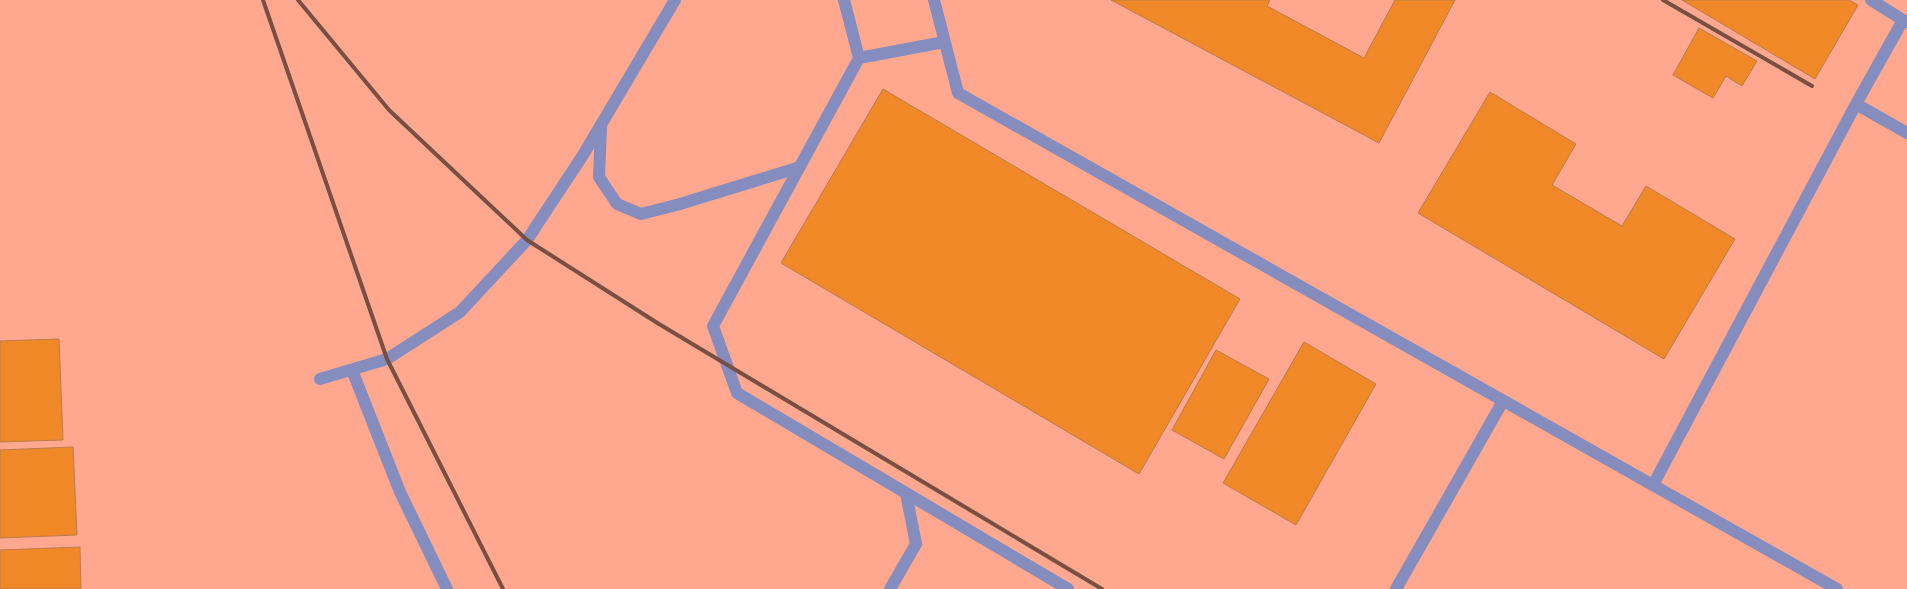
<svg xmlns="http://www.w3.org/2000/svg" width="1907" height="589" viewBox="0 0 1907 589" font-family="'Nunito Sans',sans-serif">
<rect width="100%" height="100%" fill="#fcbca9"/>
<path fill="#ffa88f" d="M0 0H1907V589H0Z"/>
<path fill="#f08828" stroke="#ba7c4d" d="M1111 0H1270L1267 6 1364 58 1395 0H1455L1379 143Z
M1682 0H1849L1858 5 1815 79Z
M1699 28 1757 61 1742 86 1726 76 1713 98 1673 75Z
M883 89 1240 299 1139 474 781 263Z
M1490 92 1576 144 1552 185 1622 226 1646 186 1735 239 1664 359 1418 213Z
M59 339 63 440 0 442V341Z
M1304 342 1376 384 1296 525 1223 483Z
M1216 350 1269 379 1224 459 1172 430Z
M73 447 77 535 0 538V450Z
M80 547 81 589H0V550Z"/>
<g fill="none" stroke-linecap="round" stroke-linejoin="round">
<path stroke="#858dbe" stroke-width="12" d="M844 0 859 58
M934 0 958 93 1837 589
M1871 0 1903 20
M1856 104 1907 133
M601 127 599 177 617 204 641 214 680 204 800 167
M352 370 400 492 447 589
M320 379 387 359 460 312 527 240 583 155 675 0
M1653 485 1856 104 1903 20 1907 22
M906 493 1068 589
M890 589 916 544 906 493 737 393 713 326 859 58 944 42
M1396 589 1503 401"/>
<path stroke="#784f43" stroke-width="4" d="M263 0 387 359 503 589
M298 0 389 110 527 240 659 324 1102 589
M1663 0 1812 86"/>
</g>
</svg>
